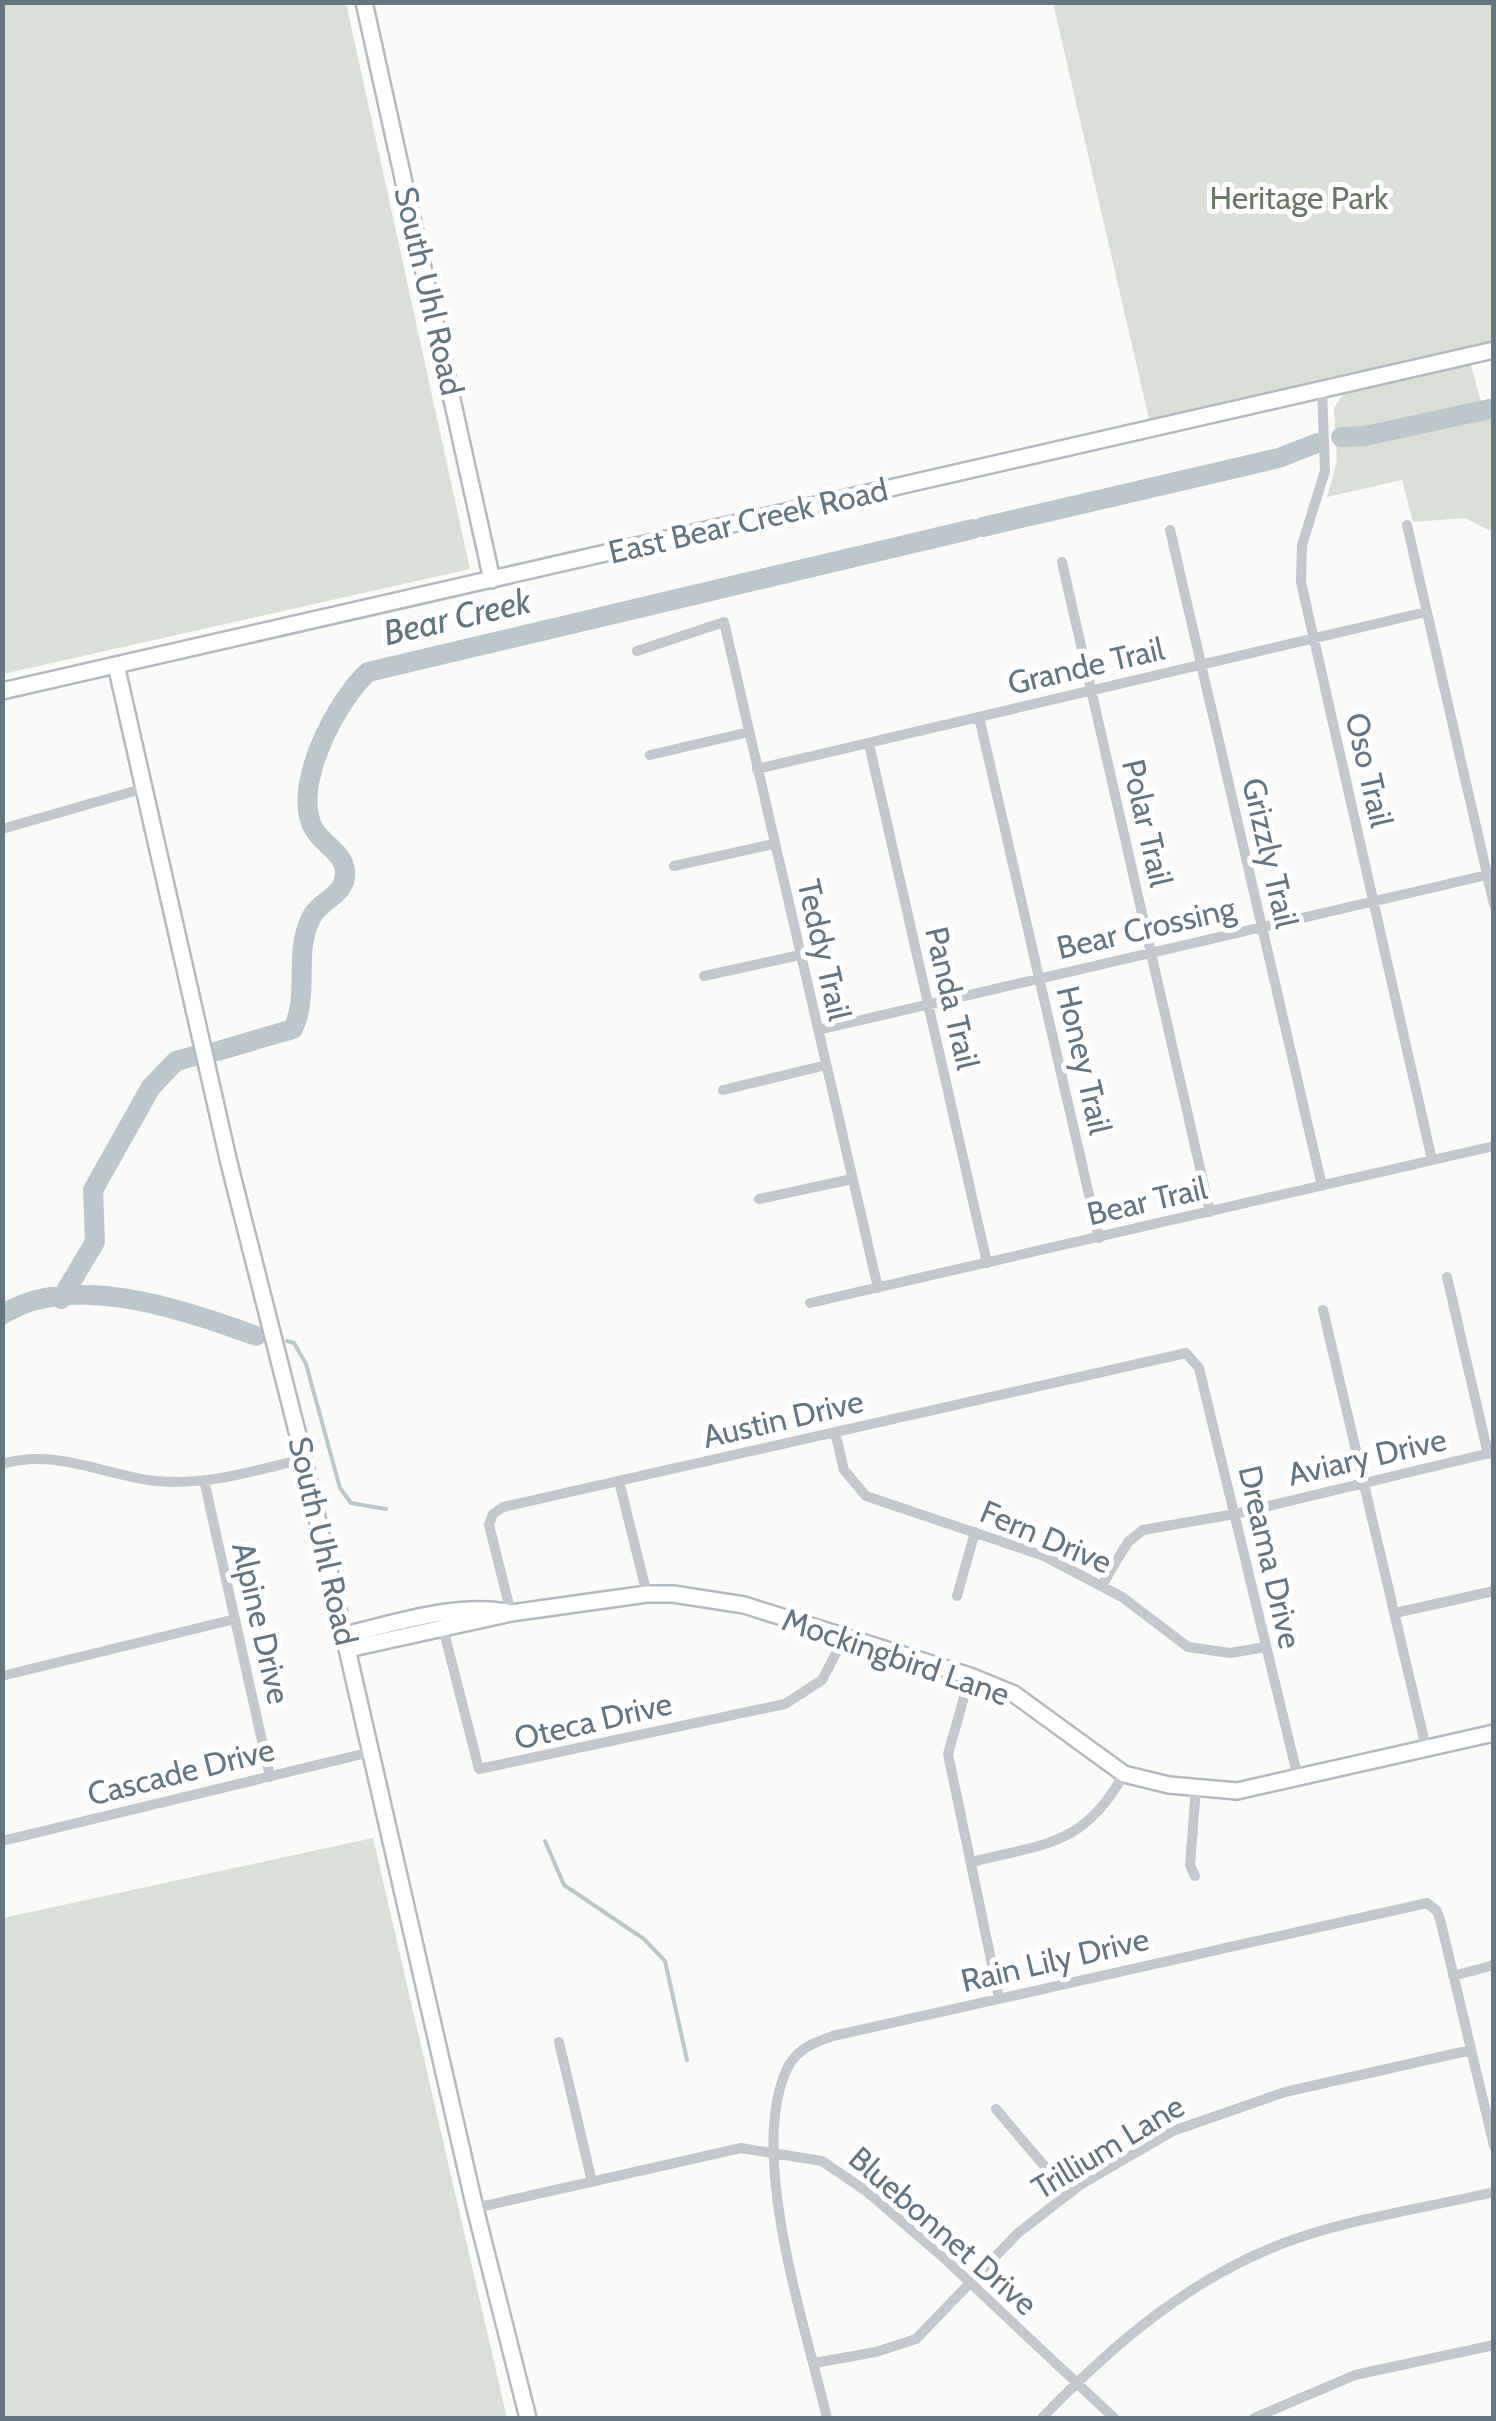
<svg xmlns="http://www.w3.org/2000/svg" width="1496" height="2421" viewBox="0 0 1496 2421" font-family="Cabin,sans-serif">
<rect width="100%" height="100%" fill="#fafaf8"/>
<path fill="#dadfd7" d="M2 3H346L470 569 3 674Z
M1053 3H1493V355L1152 432Z
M1471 365 1483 410 1493 409V532L1465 518 1413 522 1402 480 1327 497 1337 461 1334 408 1344 393Z
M373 1838 507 2418H3V1918Z"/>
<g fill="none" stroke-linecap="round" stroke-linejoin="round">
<path stroke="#bbc7cb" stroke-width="4" d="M287 1341 294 1343 306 1364 340 1488 351 1503 386 1509
M545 1841 564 1885 644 1939 665 1961 687 2060"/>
<path stroke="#bbc7cb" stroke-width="20" d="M1341 437 1365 436 1494 408
M983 527 1279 458 1317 443
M218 1051 293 1029C310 993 293 954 311 918 320 899 347 896 345 871 344 853 322 844 314 829 290 788 337 700 368 672L973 529
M61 1299 95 1242 93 1190 151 1087 176 1061 198 1055
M2 1315C70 1270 186 1310 256 1336"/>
<g stroke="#b3babf" stroke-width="20">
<path id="secondary" d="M364 2 492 580
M116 665 229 1163 299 1439 475 2208 528 2418
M2 691 1494 350
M344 1635C397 1623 453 1603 507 1612
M348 1649 511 1613 647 1594H673L744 1605 970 1676 1014 1694 1124 1774 1169 1785 1237 1791 1494 1733"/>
</g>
<path stroke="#c3c8cc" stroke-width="10" d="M1322 390 1325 471 1302 545 1301 582 1432 1160
M1407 525 1494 905
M1170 530 1322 1186
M1062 562 1210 1212
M637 651 724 622 878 1288
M979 717 1099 1238
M869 744 987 1263
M650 755 749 732
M757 769 1426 612
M2 829 145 788
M674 866 774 844
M704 976 800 955
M818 1030 1487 875
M723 1090 826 1065
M759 1199 852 1179
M1447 1277 1488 1454
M810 1303 1494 1146
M1323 1310 1426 1748
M835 1432 844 1470 866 1496 1044 1556 1122 1597 1188 1647 1230 1653 1266 1647
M2 1464C56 1448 103 1475 156 1481 206 1486 255 1471 303 1459
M204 1480 270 1777
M619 1481 647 1594
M1102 1585 1128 1542 1143 1530 1235 1514 1494 1452
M957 1596 975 1532
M511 1613 489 1525 493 1514 503 1507 1186 1353 1199 1368 1298 1778
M1395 1613 1494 1591
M442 1624 479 1769 785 1704 822 1680 844 1638
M2 1676 235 1619
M970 1676 948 1754 999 1998
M2 1841 371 1752
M972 1862C1046 1843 1084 1846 1124 1774
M1195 1876 1190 1865 1196 1788
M1453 1976 1494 1965
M559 2042 592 2182
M996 2109 1068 2194
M475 2208 741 2148 822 2161 866 2191 944 2258 1114 2418
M814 2363 876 2352 916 2339 1018 2233 1080 2185 1173 2131 1285 2092 1471 2050
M827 2418C806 2328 745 2148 789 2065 799 2048 815 2042 833 2036L1427 1903 1437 1911 1441 1923 1494 2146
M1042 2418C1114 2343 1197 2272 1298 2238 1361 2217 1429 2207 1494 2192
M1254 2418 1355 2375 1494 2345"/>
<use href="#secondary" stroke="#fff" stroke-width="15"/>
</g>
<g text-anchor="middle" stroke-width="10" stroke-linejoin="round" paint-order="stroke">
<g font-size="32" fill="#687a64" stroke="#fff">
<text x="1299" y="209">Heritage Park</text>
</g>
<g font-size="32" fill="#657683" stroke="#fff">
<text transform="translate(429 291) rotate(77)" y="11">South Uhl Road</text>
<text transform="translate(748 521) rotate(-13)" y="11">East Bear Creek Road</text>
<text transform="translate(1086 666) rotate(-13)" y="11">Grande Trail</text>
<text transform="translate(1369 770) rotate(77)" y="11">Oso Trail</text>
<text transform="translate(1147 823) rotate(77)" y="11">Polar Trail</text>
<text transform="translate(1270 853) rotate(77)" y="11">Grizzly Trail</text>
<text transform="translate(1146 928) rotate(-13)" y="11">Bear Crossing</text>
<text transform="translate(824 950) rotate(77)" y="11">Teddy Trail</text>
<text transform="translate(952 998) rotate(77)" y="11">Panda Trail</text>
<text transform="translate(1084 1060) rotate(77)" y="11">Honey Trail</text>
<text transform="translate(1147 1201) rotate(-13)" y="11">Bear Trail</text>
<text transform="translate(783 1419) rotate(-13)" y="11">Austin Drive</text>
<text transform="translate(1367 1457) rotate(-13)" y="11">Aviary Drive</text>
<text transform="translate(1046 1537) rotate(23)" y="11">Fern Drive</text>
<text transform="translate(323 1541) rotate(77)" y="11">South Uhl Road</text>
<text transform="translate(1270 1557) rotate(77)" y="11">Dreama Drive</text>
<text transform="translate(261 1623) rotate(77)" y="11">Alpine Drive</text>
<text transform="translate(896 1657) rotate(19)" y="11">Mockingbird Lane</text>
<text transform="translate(593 1721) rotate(-13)" y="11">Oteca Drive</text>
<text transform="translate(181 1772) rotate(-14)" y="11">Cascade Drive</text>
<text transform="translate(1055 1960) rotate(-13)" y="11">Rain Lily Drive</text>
<text transform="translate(1108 2147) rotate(-31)" y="11">Trillium Lane</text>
<text transform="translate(943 2231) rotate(41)" y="11">Bluebonnet Drive</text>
</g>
<g font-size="35" font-style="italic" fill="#60757c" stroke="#fff">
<text transform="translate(457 617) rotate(-13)" y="12">Bear Creek</text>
</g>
</g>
<rect width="1496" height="2421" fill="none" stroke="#657683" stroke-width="10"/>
</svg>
